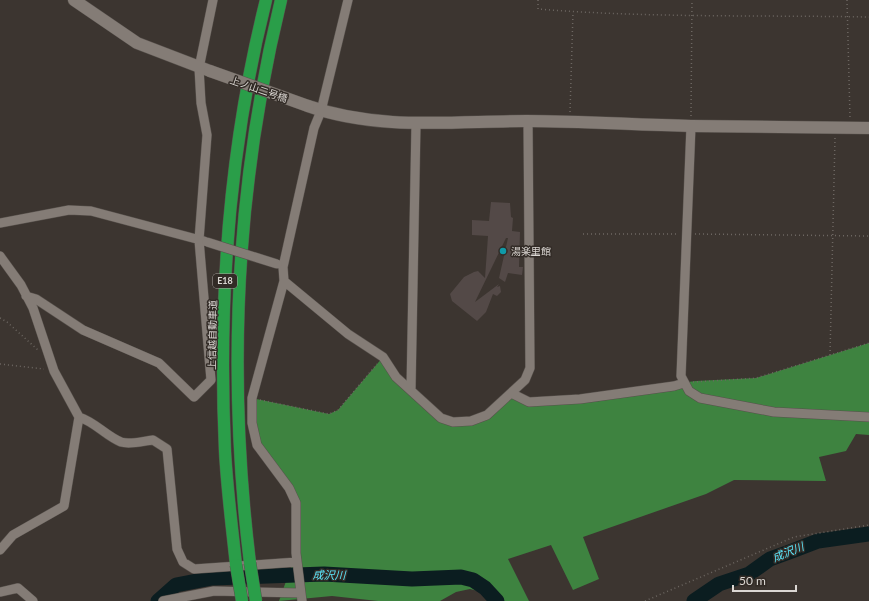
<svg xmlns="http://www.w3.org/2000/svg" width="869" height="601" viewBox="0 0 869 601" font-family="Lato,'Noto Sans JP',sans-serif">
<rect width="100%" height="100%" fill="#3c3530"/>
<path fill="#3e8340" d="M869 343V435L856 434 846 451 819 457 826 481 734 480 706 494 583 537 599 579 573 590 551 545 508 559 529 601H498L486 593 470 589 456 592 440 601H378L332 596 279 601 296 553V503L259 442 252 398 329 414 338 410 383 357 441 418 471 421 511 393 530 402 696 381 756 378Z"/>
<g fill="none" stroke-linecap="round" stroke-linejoin="round">
<path stroke="#0b1d20" stroke-width="15" d="M158 601 176 585 212 578 324 574 412 579 461 577 473 580 485 588 497 601
M694 601 719 584 749 574 770 559 792 551 818 541 869 534"/>
</g>
<path fill="#534947" d="M491 202 510 203 511 217 513 218 512 231 520 232 519 267H523L522 275 508 273 505 282 499 278 508 238H506L475 302 499 284 497 287 500 286 501 292 497 296 493 294 486 312 477 321 452 301 450 294 464 277 474 272 478 271 485 278 488 236 472 235V220L489 221Z"/>
<g fill="none" stroke-linecap="round" stroke-linejoin="round">
<g stroke="#57514c" stroke-width="10">
<path id="street" d="M691 126 681 376 689 391 700 398 774 412 869 417
M0 223 69 210 91 211 204 241
M0 256 21 285 33 308 54 371 79 417 64 506 13 535 0 550
M284 281 348 334 383 357 396 377 441 418 453 422 471 421 487 415 525 380 530 368 528 121
M26 296 36 299 83 330 159 363 194 397 211 380 199 240 207 135 201 103 199 68 213 0
M411 389 416 124
M511 393 529 402 580 399 674 386 684 383
M79 417C95 422 106 436 121 442 130 445 143 441 153 440L167 449 177 549 183 562 194 569 297 562
M0 592 18 588 33 601
M163 601 214 591 301 593
M302 601 296 553V503L289 488 257 445 252 423V398L284 281 283 267 314 128 321 111 348 0"/>
</g>
<g stroke="#57514c" stroke-width="13">
<path id="secondary" d="M74 0 137 43 210 71
M308 106C379 131 454 121 527 121 582 121 636 125 691 126 750 127 810 127 869 128"/>
</g>
<g stroke="#57514c" stroke-width="13">
<path id="highway" d="M250 563C227 375 236 184 281 0
M236 565C232 527 227 489 225 451 218 299 229 147 266 0"/>
</g>
<path stroke="#6d6762" stroke-width="1.5" stroke-dasharray="1 3" stroke-linecap="butt" d="M538 0V9C648 18 759 15 869 17
M847 0 850 118
M570 112 573 12
M691 116 692 0
M583 234H679
M695 234 869 236
M0 318 7 322 38 350
M830 355 835 138
M0 364 44 369
M693 382 756 378 869 343
M260 400 329 414 338 410 377 364
M645 601 794 537 869 525"/>
<use href="#street" stroke="#847c76" stroke-width="9"/>
<use href="#secondary" stroke="#847c76" stroke-width="12"/>
<use href="#highway" stroke="#2a9e49" stroke-width="12"/>
<g stroke="#57514c" stroke-width="10" stroke-linecap="butt">
<path id="street-bridge" d="M207 242 277 264"/>
</g>
<g stroke="#57514c" stroke-width="13" stroke-linecap="butt">
<path id="secondary-bridge" d="M210 71 308 106"/>
</g>
<g stroke="#57514c" stroke-width="13" stroke-linecap="butt">
<path id="highway-bridge" d="M250 563 256 601
M236 565 242 601"/>
</g>
<use href="#street-bridge" stroke="#847c76" stroke-width="9"/>
<use href="#secondary-bridge" stroke="#847c76" stroke-width="12"/>
<use href="#highway-bridge" stroke="#2a9e49" stroke-width="12"/>
</g>
<circle fill="#0f9aa8" stroke="#322b26" stroke-width="1.5" cx="503" cy="251" r="4"/>
<g text-anchor="middle" stroke-width="3" stroke-linejoin="round" paint-order="stroke">
<rect fill="#322b26" stroke="#a8a39f" stroke-width="1" x="213" y="274" width="24" height="14" rx="3"/>
<g font-size="9" font-weight="bold" fill="#dbd7d3">
<text x="225" y="284">E18</text>
</g>
<g font-size="10" fill="#dbd7d3" stroke="#322b26">
<text transform="translate(259 89) rotate(19)" y="4">上ノ山二号橋</text>
<text transform="translate(212 335) rotate(-89)" y="4">上信越自動車道</text>
</g>
<g font-size="10" fill="#dbd7d3" stroke="#322b26" text-anchor="start">
<text x="511" y="255">湯楽里館</text>
</g>
<g font-size="11" font-style="italic" fill="#5ae6fb" stroke="#322b26">
<text transform="translate(788 552) rotate(-22)" y="4">成沢川</text>
<text transform="translate(329 575) rotate(1)" y="4">成沢川</text>
</g>
</g>
<path d="M733 585v6h63v-6" fill="none" stroke="#dbd7d3" stroke-width="2"/>
<text x="739" y="585" font-size="12" fill="#dbd7d3" stroke="#322b26" stroke-width="3" paint-order="stroke">50 m</text>
</svg>
